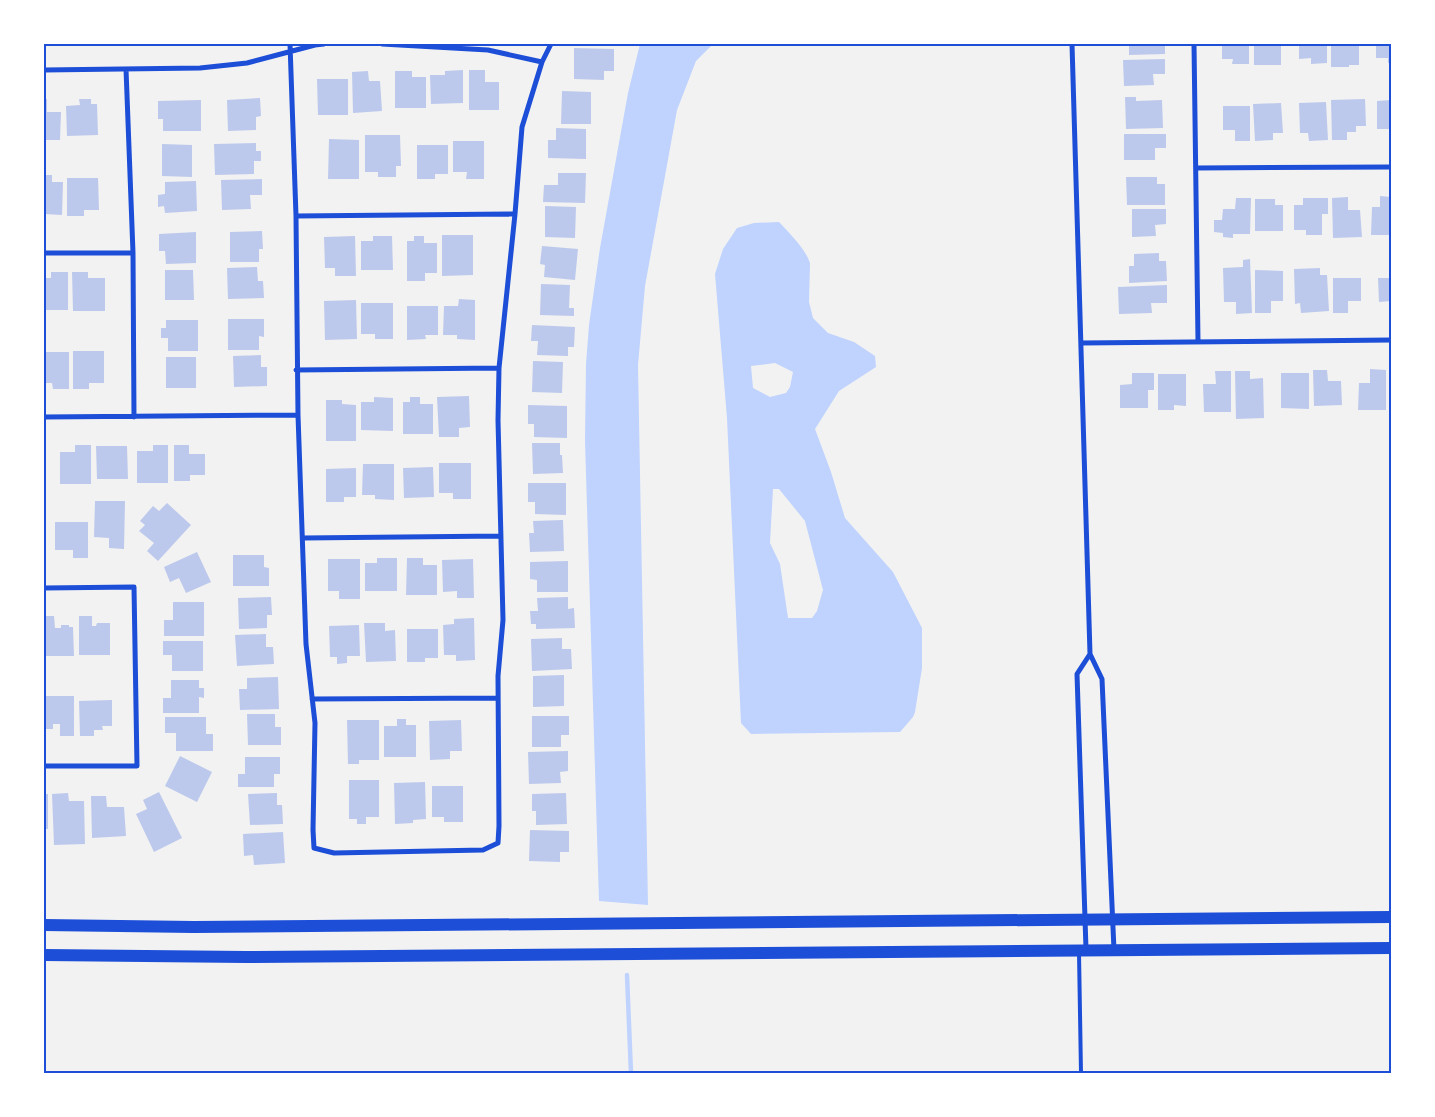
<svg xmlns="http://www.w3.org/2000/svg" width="1435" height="1117" viewBox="0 0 1435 1117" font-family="Lato,sans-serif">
<rect width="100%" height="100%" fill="#f2f2f2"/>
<path fill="#bfd3fe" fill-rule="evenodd" d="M640 44H713L696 61 677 110 645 286 638 365 648 905 599 901 585 441 586 364 589 325 600 248 628 93Z
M779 222C790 234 805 248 810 263L809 302 813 318 828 333 854 342 875 356 876 367 839 391 815 429 831 472 845 518 893 572 922 628V668L915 712 913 717 900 732 751 734 741 723 727 418 715 274 723 249 737 228 754 223ZM775 363 793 372 790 387 786 393 770 397 753 388 751 366ZM773 489H779L805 521 823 590 817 611 812 618H788L780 564 770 543Z"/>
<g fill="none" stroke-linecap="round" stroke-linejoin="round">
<path stroke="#bfd3fe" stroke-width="4.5" d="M627 975 631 1073"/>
</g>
<path fill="#bdc9ec" d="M1129 44H1165V54L1129 55Z
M1222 44H1249V64H1232L1233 59H1222Z
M1254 44H1281V65H1254Z
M1299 44H1327V63L1311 64V58L1299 59Z
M1331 44H1359V65H1349V67H1331Z
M1376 44H1391V63H1388V58H1376Z
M574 48 614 49V71H604V80L574 79Z
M1165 59V74H1153L1154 85 1124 86 1123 60Z
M463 70V103L431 104 430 75H445V71Z
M469 70H485V82H499V110H469Z
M368 71 369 81H380L382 111 353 113 352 72Z
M395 71H412V77H426V108H395Z
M317 79H348V115H318Z
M562 91 591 92V124H561Z
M1125 97H1136V101L1162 100 1163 128 1126 129Z
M260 98 261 116 256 117V130L228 131 227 100Z
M44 99H47V112H61L60 140H44Z
M79 99H91V104H97L98 135 67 136 66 106 80 105Z
M1365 99 1366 126H1356V132H1347V140H1332L1331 100Z
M201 100V131H163V119H158V101Z
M1391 100V139H1389V129H1377V101Z
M1326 102 1328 140 1309 141 1308 133H1300L1299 103Z
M1281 103 1283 133H1273V140L1255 141 1253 104Z
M1223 106H1250V141H1235V130H1223Z
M556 128 586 129V159L548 158V140H556Z
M1124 134H1166V148H1155V160H1124Z
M365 135H400L401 166H396V177H378V172H365Z
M329 139 359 140V179H328Z
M453 141H484V179H466L467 172H453Z
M256 143V151H261V161H254V174L215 175 214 144Z
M162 144 192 145V177L162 176Z
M417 145H448V174H435V179H417Z
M558 173H586L585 203 543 202 544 185H558Z
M44 175H52V182H63L62 215 44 214Z
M1126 177H1157V184H1165V205H1127Z
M67 178H98L99 210H84V216H67Z
M262 179V195H250L251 209 222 210 221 180Z
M196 181 197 211 165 213 164 206 158 207V195L165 194V182Z
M1380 196 1391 197V235H1371L1372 207H1380Z
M1348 197V210H1360L1362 237 1333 238 1332 198Z
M1236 198H1251L1250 234H1233V238L1223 237V233L1214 232V220H1222L1223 209H1235Z
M1303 198H1328V214H1322V235H1306V230H1294V205H1303Z
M1255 199H1275V205H1283V231H1255Z
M545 206 576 207 575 238 545 237Z
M1132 209H1166V224L1155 225 1156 236 1132 237Z
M262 231 263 249H259V262H230V232Z
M196 232V263L166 264 165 251H159V234Z
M442 235H473V275L442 276Z
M355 236 356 276H335V268H325L324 237Z
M373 236H392L393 270H361V241H373Z
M414 236H424V243H437V273H425V281H407V241H414Z
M542 246 578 249 575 280 544 277 545 265 540 264Z
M1159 253V261H1166L1167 281 1129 283V266H1134V254Z
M1250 259 1252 313 1236 314V302H1224L1223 268 1243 267V260Z
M257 267 258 281H263L264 298 228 299 227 268Z
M1320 268V275H1327L1329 311 1301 313 1300 303 1295 304 1294 269Z
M165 270H193L194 300H165Z
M1255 270 1283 271V301H1271V313H1255Z
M51 272H68V310H44V278H51Z
M72 272H88V278H105V311H73Z
M1333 278H1361V301H1348V313H1333Z
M1378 278H1391V301L1379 302Z
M541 284 570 285 569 308H574V316L540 315Z
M1167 285V303H1151L1152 313 1119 314 1118 287Z
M459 299 475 300V340L457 339V335H443L444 306H458Z
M356 300 357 339 325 340 324 301Z
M361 303H393V339H375V334H361Z
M407 306H438V335H425L426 339 407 340Z
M228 319H264V337L259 336V350H228Z
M166 320H198V351H168V338H161V328H166Z
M532 325 575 327 574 347H568V356L537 355 538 341H531Z
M73 351H104V383H89V389H73Z
M45 352H69V389H53L52 383H44Z
M261 355V367H267V386L234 387 233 356Z
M166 357H196V388H166Z
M533 361 563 362 562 393 532 392Z
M1370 369 1386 370V410H1358L1359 383H1370Z
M1313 370H1327L1328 381H1341L1342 405 1314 406Z
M1215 371H1231V412H1204L1203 384H1216Z
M1235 371H1250V379L1263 378 1264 418 1236 419Z
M1132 373H1154V390H1148V408H1120V385L1132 384Z
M1281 373H1309V409L1281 408Z
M1158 374H1186V406L1174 405V410H1158Z
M469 396 470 427 459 428V437H439L437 397Z
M374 397 393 398V431L361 430V402H374Z
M410 397H420V404H433V434H403V402H410Z
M326 400H342V404L356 405V441H326Z
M528 405 567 406V438L534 437V424H528Z
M532 443H560V455H562L563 473 533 474Z
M75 445H91V484H60V452H75Z
M153 445H168V483H137V451H153Z
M174 445H189V454H205V475H190V481H174Z
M96 446H127L128 479H97Z
M439 463H471V499H453V493H439Z
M363 464H394V500L375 499V495H362Z
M433 467 434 497 404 498 403 468Z
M356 468V497H344V502H326V469Z
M528 483H566V515L535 514V502H528Z
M95 501H125L124 549 109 548V538L94 537Z
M167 503 191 525 158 561 147 551 154 543 139 531 145 525 140 521 153 506 159 511Z
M563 520 564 551 530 552 529 533H534L533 521Z
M55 522H88V558H73V550H55Z
M197 552 211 582 186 593 179 578 170 582 164 567Z
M233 555H264V567L269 568V586H233Z
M377 558H397V591H365V563H377Z
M407 558H423V565H437V595H406Z
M328 559H360V599H339V591H328Z
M473 559 474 598H457V591L443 592 442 560Z
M568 561V592H537V580L530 579V562Z
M271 597 272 615H267V628L239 629 238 598Z
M568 597V609L574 608 575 628 536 629V624H531L530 611H538L537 598Z
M173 602H204V636H164V620H173Z
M44 616H54L55 628H61V625H69V627H73L74 656H44Z
M79 616H92V626H96L97 623H110V655H79Z
M474 618 475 660 456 661V655H444L443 625 454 624V619Z
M364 623H385V631L395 630 396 661 366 662Z
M359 625 360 656H347V663L337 664V657H330L329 626Z
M407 629H438V658H425V662H407Z
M266 634V647H273L274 664 237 666 235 635Z
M562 638V649H571L572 669 532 671 531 639Z
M163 641H203V671H172V655H163Z
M564 675V706L533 707V676Z
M278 677 279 709 240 710 239 689H247V678Z
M171 680H199V688H204V698L199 697V713H163V698H171Z
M44 696H74V736H60V724H53V729H44Z
M112 700V726H102L103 730H94V736H80L79 701Z
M247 714H275V727H281V745H248Z
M532 716H569V735H561V747H532Z
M165 717H206V734H213V751H176V733H165Z
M397 719H406V725H416V757H384V726H397Z
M347 720H379V760H359V764H348Z
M461 720 462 751H450V759L430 760 429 721Z
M568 751V771L560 772 561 783 529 784 528 752Z
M180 756 212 772 197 802 165 786Z
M245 757H280V774H274V787H238V774H245Z
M349 780H379V817H366V824H357V819H349Z
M425 782 426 819 413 820V823L395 824 394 783Z
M432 786H463V822H444V817H432Z
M159 792 182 838 154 852 136 814 147 809 143 800Z
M68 793 69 801H84L85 844 54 845 52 794Z
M277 793V805H282L283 824 250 825 248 794Z
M566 793 567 824 536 825V811H532V794Z
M44 794H48V829H44Z
M91 796H106L107 807H124L126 836 92 838Z
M530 830 569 831V852H560V862L529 861Z
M283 832 285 863 254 865 253 855 244 856 243 834Z"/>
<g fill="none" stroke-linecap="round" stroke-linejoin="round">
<path stroke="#1d4ed8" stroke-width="4" d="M1079 953 1081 1073"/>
<path stroke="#1d4ed8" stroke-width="5" d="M290 44 296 216 298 415 306 644 315 723 313 830 314 848 334 853 483 850 498 843 499 826 498 676 503 620 498 420 499 368 515 214 522 127 542 62 551 44
M382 44 488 50 542 62
M1072 44 1090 654 1102 679 1114 950
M1194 44 1198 341
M126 69 133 253 134 417
M44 70 200 68 247 63 315 45 324 44
M1196 168 1391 167
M296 216 515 214
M44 253H133
M1081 343 1391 340
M296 370 499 368
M44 417 298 415
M303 538 501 536
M44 588 134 587 137 766H44
M312 699 498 698
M1086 949 1077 674 1090 654"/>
<path stroke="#1d4ed8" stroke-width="12" d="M44 925 194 927 1391 917
M44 955 246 957 1391 948"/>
</g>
<rect width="1435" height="1117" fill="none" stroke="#ffffff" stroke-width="90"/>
<rect x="45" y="45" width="1345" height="1027" fill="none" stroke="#1d4ed8" stroke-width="2"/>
</svg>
